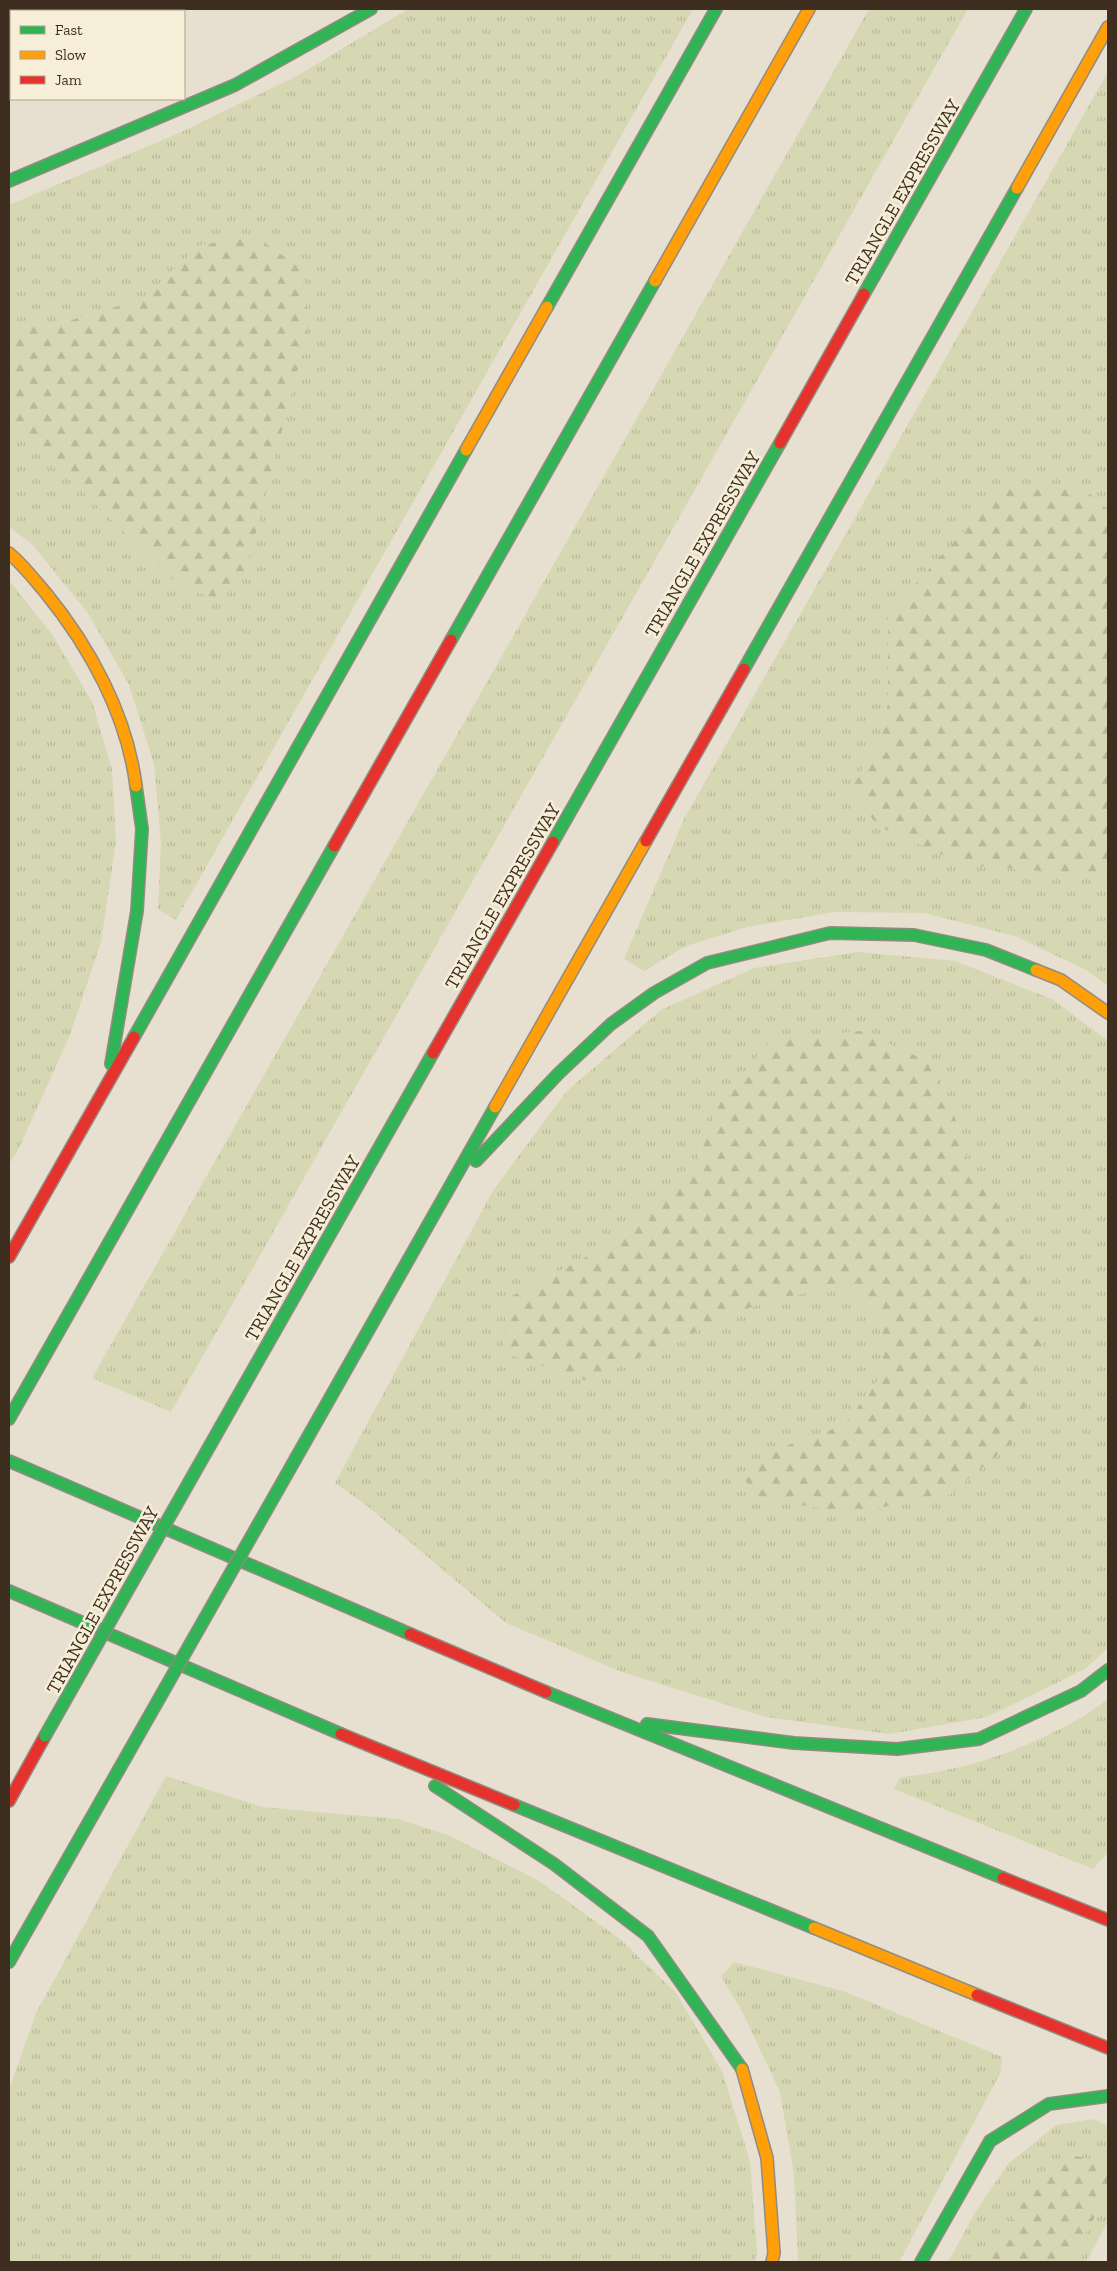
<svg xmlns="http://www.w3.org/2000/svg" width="1117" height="2271" viewBox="0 0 1117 2271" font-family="'Zilla Slab',serif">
<defs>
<pattern id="grass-tufts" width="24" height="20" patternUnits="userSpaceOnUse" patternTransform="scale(1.25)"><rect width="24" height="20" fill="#d6d7b3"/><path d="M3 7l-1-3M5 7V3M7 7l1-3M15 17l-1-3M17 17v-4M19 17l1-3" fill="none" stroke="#b9b99a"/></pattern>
<pattern id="forest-firs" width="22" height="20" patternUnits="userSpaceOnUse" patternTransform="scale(1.25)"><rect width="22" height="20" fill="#d6d7b3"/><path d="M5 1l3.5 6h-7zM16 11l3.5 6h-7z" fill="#b9b99a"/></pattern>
</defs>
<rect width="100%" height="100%" fill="#e7e0d1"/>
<path fill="url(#grass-tufts)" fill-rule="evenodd" d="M408 9H693L176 920 158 909 161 843 154 764 129 685 87 612 31 543 9 527V419L177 584 255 236 202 245 142 299 58 324 9 328V205L179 133 297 76Z
M869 9H968L171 1412 92 1378Z
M1108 72V509L1080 486 888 614V702L878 748 850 789 965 865 1104 876 1108 872V986L1088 971 1015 936 924 913 834 912 747 927 686 946 644 971 624 959 684 819Z
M9 580 54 637 92 702 112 769 116 841 101 942 70 1035 20 1146 9 1165Z
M858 952 955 961 1052 999 1108 1041V1648L1085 1669 987 1717 889 1734 766 1717 622 1672 506 1623 366 1505 335 1483 494 1189 567 1091 661 1010 754 968ZM861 1031 926 1061 951 1104 969 1165 1016 1230 1015 1441 950 1494 848 1514 777 1449 844 1425 884 1372 879 1321 843 1283 756 1305 587 1381 507 1299 624 1237 695 1163 722 1098Z
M1108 1699V1852L1093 1869 894 1789 900 1777C960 1772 1021 1751 1073 1722 1085 1716 1097 1707 1108 1699Z
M166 1776 262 1807 398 1819 448 1835 539 1881 620 1939 676 1993 722 2071 750 2161 757 2252 755 2262H9V2090L36 2013Z
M734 1962 846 1992 1002 2057 1001 2072 899 2262H798L794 2174 780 2092 742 2011 721 1977Z
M1093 2119 1108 2126V2221L1086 2262H948L976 2211 1008 2164 1056 2125Z"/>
<path fill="url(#forest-firs)" d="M255 236 302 269 309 326 244 578 216 600 177 584 9 419V328L58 324 142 299 201 245Z
M1080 486 1108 509V872L1104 876 965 865 878 826 850 789 878 748 888 703V614L1004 487Z
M861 1031 927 1061 951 1104 969 1165 1016 1230 1043 1345 1015 1441 950 1494 848 1514 754 1496 743 1475 777 1449 844 1425 884 1372 879 1321 843 1283 756 1305 587 1381 504 1353 506 1299 624 1237 695 1163 722 1098 771 1040Z
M1072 2155 1108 2163V2194L1069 2262H988L1037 2179Z"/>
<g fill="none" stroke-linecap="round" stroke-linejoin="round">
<g stroke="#928b80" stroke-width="14">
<path id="fast" d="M9 181 235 85 371 9
M864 294 1026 9
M547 307 716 9
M451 640 655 281
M744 669 1017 188
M553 842 780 443
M134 1037 466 450
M111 1064 137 911 142 829 136 786
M476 1161 558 1074 611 1024 654 993 707 963 830 933 914 935 986 950 1036 970
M9 1419 334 846
M221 1426 433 1053
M296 1458 495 1107
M9 1461 410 1634
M9 1591 341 1734
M546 1692 1003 1878
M647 1724 794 1743 897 1749 979 1739 1081 1691 1108 1670
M435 1786 554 1864 648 1936 742 2069
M514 1805 814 1928
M9 1962 118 1771
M921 2262 990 2141 1049 2104 1108 2096"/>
</g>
<g stroke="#928b80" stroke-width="14">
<path id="slow" d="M1017 188 1108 27
M655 281 809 9
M466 450 547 307
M9 553C23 565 33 578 45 592 90 647 127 715 136 786
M1036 970 1061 980 1108 1013
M495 1107 646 841
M814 1928 977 1995
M742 2069 767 2158 774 2253 772 2262"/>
</g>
<g stroke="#928b80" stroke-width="14">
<path id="jam" d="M780 443 864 294
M646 841 744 669
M334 846 451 640
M433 1053 553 842
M9 1257 134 1037
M410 1634 546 1692
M341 1734 514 1805
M9 1801 45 1736
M1003 1878 1108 1920
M977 1995 1108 2048"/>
</g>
<use href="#fast" stroke="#30b455" stroke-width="11"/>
<use href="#slow" stroke="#ff9f0a" stroke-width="11"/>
<use href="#jam" stroke="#e5322d" stroke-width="11"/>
<g stroke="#928b80" stroke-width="14" stroke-linecap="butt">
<path id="fast-bridge" d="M45 1736 221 1426
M118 1771 296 1458"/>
</g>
<use href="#fast-bridge" stroke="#30b455" stroke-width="11"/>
</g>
<g text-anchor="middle" stroke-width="5" stroke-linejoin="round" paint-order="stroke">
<g font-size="19" fill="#3d2e20" stroke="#f7eed8">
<text transform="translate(902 192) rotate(-60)" y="7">TRIANGLE EXPRESSWAY</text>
<text transform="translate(702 544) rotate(-60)" y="7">TRIANGLE EXPRESSWAY</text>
<text transform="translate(502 896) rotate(-60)" y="7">TRIANGLE EXPRESSWAY</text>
<text transform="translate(302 1248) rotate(-60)" y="7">TRIANGLE EXPRESSWAY</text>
<text transform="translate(102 1600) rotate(-61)" y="7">TRIANGLE EXPRESSWAY</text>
</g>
</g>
<rect width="1117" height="2271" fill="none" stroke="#3d2e20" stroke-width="20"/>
<rect x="10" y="10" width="175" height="90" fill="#f7eed8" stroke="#ada18e"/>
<rect x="20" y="26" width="25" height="8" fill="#30b455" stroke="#ada18e"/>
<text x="55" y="35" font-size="15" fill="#3d2e20">Fast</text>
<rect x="20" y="51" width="25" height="8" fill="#ff9f0a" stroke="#ada18e"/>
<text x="55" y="60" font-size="15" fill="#3d2e20">Slow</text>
<rect x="20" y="76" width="25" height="8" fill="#e5322d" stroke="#ada18e"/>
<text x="55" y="85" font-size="15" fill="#3d2e20">Jam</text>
</svg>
